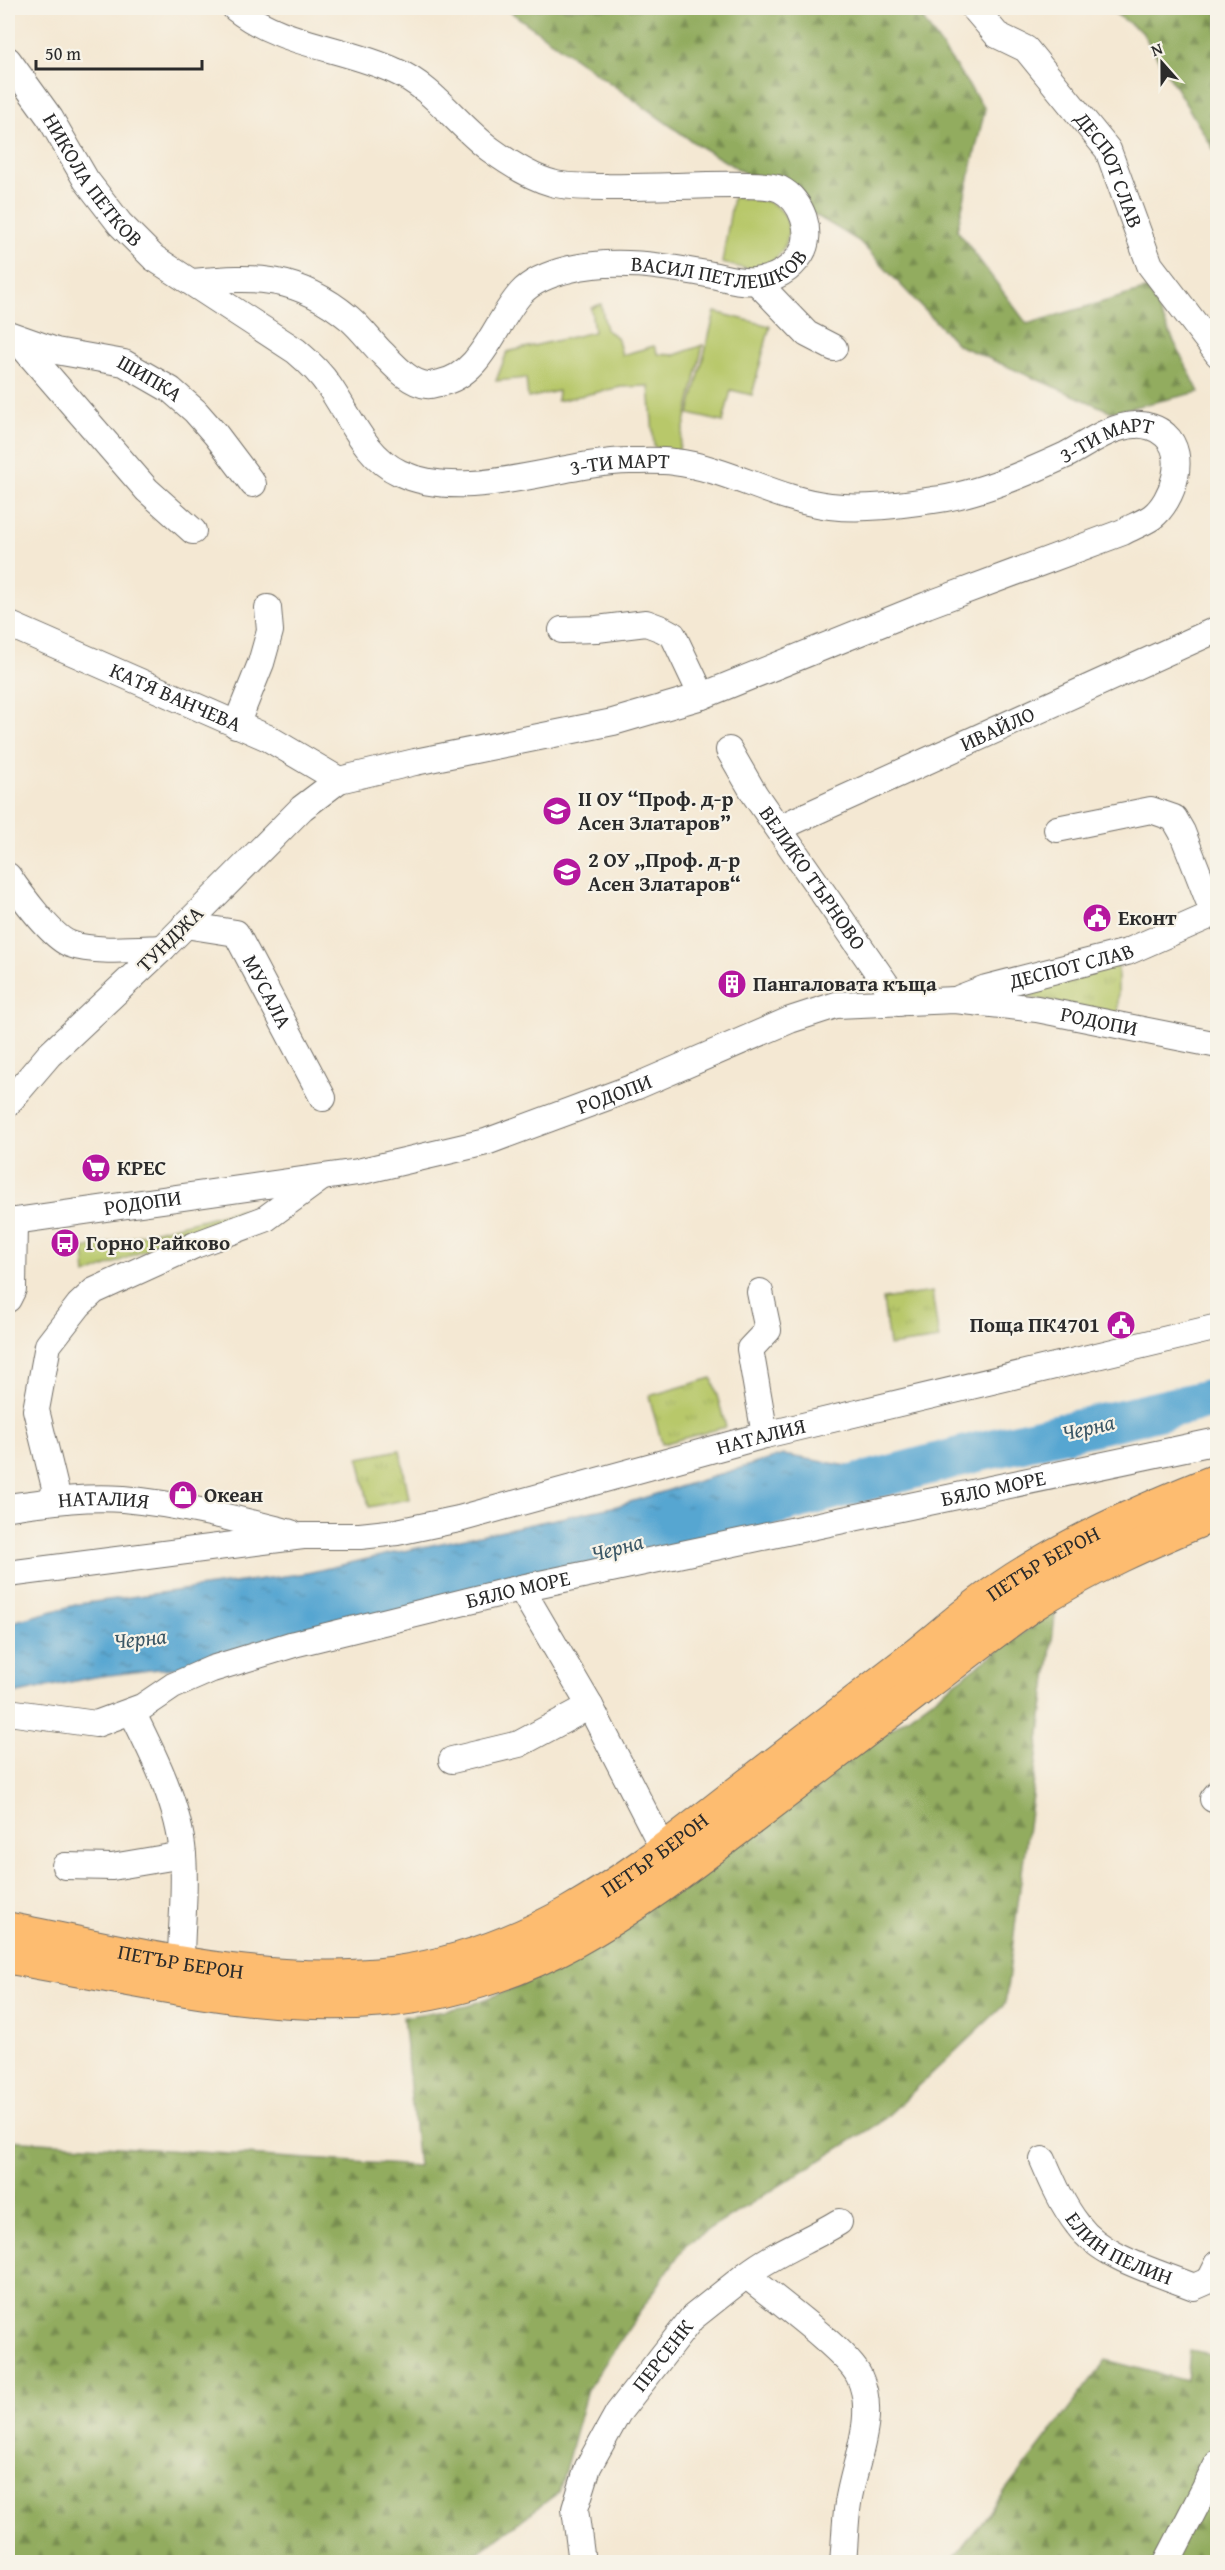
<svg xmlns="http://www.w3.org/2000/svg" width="1225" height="2570" viewBox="0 0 1225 2570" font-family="'Gentium Book Plus',serif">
<defs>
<pattern id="forest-firs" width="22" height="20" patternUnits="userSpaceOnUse" patternTransform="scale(1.5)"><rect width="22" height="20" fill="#92ac5f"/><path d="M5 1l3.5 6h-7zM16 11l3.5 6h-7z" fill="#778c4f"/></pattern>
<pattern id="park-tufts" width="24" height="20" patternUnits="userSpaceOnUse" patternTransform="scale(1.5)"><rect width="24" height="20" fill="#b8c86b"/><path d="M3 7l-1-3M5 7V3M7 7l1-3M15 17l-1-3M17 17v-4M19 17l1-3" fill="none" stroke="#9eac5d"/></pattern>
<pattern id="water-ripples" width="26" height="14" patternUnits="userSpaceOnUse" patternTransform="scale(1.5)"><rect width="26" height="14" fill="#57a6d1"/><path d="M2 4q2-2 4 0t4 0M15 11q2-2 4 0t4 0" fill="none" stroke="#4887aa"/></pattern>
</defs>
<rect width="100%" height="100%" fill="#f7f3e8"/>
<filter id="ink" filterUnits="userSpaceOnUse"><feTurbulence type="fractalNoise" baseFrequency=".0167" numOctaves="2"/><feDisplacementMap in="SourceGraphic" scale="12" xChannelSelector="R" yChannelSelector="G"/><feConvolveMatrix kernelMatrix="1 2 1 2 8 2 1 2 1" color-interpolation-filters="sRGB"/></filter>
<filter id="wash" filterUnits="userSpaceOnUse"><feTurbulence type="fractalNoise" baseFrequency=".008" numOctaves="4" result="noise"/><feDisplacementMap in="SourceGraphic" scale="24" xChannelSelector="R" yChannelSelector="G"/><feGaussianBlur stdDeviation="1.35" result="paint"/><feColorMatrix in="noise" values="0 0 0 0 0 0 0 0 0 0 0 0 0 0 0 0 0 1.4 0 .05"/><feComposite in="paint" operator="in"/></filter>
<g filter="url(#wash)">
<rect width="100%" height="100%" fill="#f4e8d3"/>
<path fill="#b8c86b" stroke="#727a4b" stroke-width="1.5" d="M733 197C745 199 761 199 771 203 803 219 786 264 755 269 745 270 732 265 722 263Z
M601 304 606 330 617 337 622 355 654 346 658 354 675 355 703 345 676 462 654 446 649 386 621 387 557 401 558 391 528 398 526 378 496 381 507 352 594 332 591 308Z
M715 312 770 326 752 395 731 390 723 422 689 414Z"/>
<path fill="url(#forest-firs)" stroke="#5e6c45" stroke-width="1.5" d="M505 8H915L985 109 957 230 1027 324 1148 289 1199 392 1112 412 958 345 859 241 696 144Z
M1107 8H1217V155L1142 32Z
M1056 1609 1005 2004 880 2123 686 2244 587 2390 559 2492 465 2562H8V2140L418 2166 403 2017 468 2006 521 1985 613 1932Z
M1190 2351 1217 2356V2562H951L1106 2360 1187 2381Z"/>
<path fill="url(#park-tufts)" stroke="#727a4b" stroke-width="1.5" d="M1118 961V1014L1011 994Z
M268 1206 191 1231 86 1275 84 1249 236 1211Z
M932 1292 939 1339 889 1346 883 1299Z
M712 1378 726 1427 662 1444 649 1396Z
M400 1450 409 1499 369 1507 359 1458Z"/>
<path fill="url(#water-ripples)" stroke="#41687e" stroke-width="1.5" d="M783 1455 854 1467 750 1506 350 1595 305 1631 210 1667 158 1669 94 1677 8 1695V1623L79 1604 307 1573 389 1554 617 1506Z"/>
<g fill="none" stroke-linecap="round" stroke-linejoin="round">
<path stroke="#57a6d1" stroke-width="40" d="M270 1625 292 1623 543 1566 978 1452 1218 1397"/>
</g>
</g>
<g filter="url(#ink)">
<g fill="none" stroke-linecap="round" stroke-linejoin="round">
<g stroke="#716d66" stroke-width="28">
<g id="minor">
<path id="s1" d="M974 8 997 35 1026 49 1108 150 1150 265 1218 354"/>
<path id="s2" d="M8 60 50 118 86 180 120 224 154 258 296 351C309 362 320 372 329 386 350 416 365 457 400 473 467 504 560 462 630 461 644 461 660 460 674 462 728 468 776 500 830 506 863 510 900 505 933 500 976 495 1027 473 1066 455 1087 444 1110 426 1135 425 1145 424 1158 428 1165 435 1188 455 1173 501 1152 517 1143 523 1132 527 1123 532L927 605 702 696 613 722 415 762 339 780 302 808 163 948 49 1055 8 1103"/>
<path d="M756 281 807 334 834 348"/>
<path id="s3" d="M193 282C257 276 297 275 349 318 361 328 371 342 382 353 394 365 409 383 427 385 431 386 436 383 440 383 483 374 494 323 521 293 533 280 553 273 570 269 614 258 663 266 707 274 723 277 739 283 755 281 775 279 790 271 801 254 814 233 802 200 780 189 771 185 755 185 745 185 699 184 653 188 607 187 589 186 568 188 552 183 530 177 509 163 491 150 458 126 433 87 395 71 343 47 281 45 235 8"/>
<path id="s4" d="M8 334 56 351 124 363 171 390 195 411 216 435 253 484"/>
<path d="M17 340 147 490 193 531"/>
<path id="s5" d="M8 624 268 738 339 780"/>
<path d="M562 630 597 629 646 623 662 629 673 635 702 696"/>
<path d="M236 725 261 663 270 631 268 608"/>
<path id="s6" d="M729 750 755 795 899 1003"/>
<path id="s7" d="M779 828 1218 629"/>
<path d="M1057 829 1151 810 1174 818 1182 832 1214 914"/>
<path d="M8 876C19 892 51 937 70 944 93 953 137 949 163 948"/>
<path id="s8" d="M185 925 236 933 323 1098"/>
<path id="s9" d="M960 998 986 988 1127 952 1218 912"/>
<path id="s10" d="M8 1222 358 1172 486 1142 637 1086 790 1020 836 1005 955 1000 1037 1009 1218 1045"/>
<path d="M760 1292 768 1330 750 1349 765 1435"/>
<path d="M8 1299 13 1289 14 1221"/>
<path d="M58 1500 36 1410 48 1345 79 1305 94 1291 195 1245 265 1219 321 1178"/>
<path id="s11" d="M8 1507C46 1502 84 1496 123 1499 180 1504 236 1519 291 1533"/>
<path id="s12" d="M8 1574 303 1536H360L397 1532 459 1519 765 1435 1218 1327"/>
<path d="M521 1588 590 1706 664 1850"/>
<path id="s13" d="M8 1712 96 1724 142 1707 173 1686 212 1669 294 1644 521 1588 1218 1441"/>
<path d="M132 1712C154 1756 179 1805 183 1855 186 1890 181 1927 181 1962"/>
<path d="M452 1760 519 1744 590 1706"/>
<path d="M1213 1799 1218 1793"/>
<path d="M65 1866 112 1867 183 1855"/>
<path id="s14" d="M1043 2160C1053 2183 1063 2206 1078 2225 1102 2258 1157 2272 1194 2287L1210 2280 1218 2264"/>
<path d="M746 2275C774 2253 808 2241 839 2222"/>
<path id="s15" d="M582 2562 575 2509 588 2467 618 2413 692 2318 746 2275C771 2296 847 2351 859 2376 878 2416 854 2462 848 2503 845 2522 845 2543 843 2562"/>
<path d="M1167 2562 1218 2463"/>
</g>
</g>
<g stroke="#716d66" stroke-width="35">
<g id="major">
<path id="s16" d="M8 1929C131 1953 267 1989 393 1973 527 1955 620 1885 723 1804 786 1756 849 1707 912 1658 940 1636 968 1610 998 1590 1065 1544 1142 1510 1218 1480"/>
<path d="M8 1957C129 1978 254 2011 379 2001 533 1988 634 1908 752 1818 808 1775 864 1732 920 1689 956 1662 991 1633 1029 1607 1087 1568 1153 1540 1218 1513"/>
</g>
</g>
<use href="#minor" stroke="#fff" stroke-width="26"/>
<use href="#major" stroke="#fdbc70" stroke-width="33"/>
</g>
</g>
<defs>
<g id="school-disc" transform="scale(1.5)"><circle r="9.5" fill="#b5179e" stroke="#f7f3e8"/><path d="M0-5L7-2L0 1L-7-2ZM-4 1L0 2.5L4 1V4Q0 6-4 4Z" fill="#fff"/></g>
<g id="civic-disc" transform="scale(1.5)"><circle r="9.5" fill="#b5179e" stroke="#f7f3e8"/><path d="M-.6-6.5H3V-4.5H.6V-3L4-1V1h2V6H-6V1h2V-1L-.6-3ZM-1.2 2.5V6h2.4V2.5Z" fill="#fff"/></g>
<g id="building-disc" transform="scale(1.5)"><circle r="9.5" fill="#b5179e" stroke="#f7f3e8"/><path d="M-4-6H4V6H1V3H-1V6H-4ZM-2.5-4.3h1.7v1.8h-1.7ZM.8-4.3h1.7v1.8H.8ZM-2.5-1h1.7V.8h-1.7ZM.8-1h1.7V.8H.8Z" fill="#fff"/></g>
<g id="supermarket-disc" transform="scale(1.5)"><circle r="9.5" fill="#b5179e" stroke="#f7f3e8"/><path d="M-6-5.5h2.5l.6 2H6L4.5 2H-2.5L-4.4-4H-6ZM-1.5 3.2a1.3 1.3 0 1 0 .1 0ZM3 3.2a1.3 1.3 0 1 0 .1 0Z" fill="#fff"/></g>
<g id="bus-disc" transform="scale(1.5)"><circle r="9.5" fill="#b5179e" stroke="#f7f3e8"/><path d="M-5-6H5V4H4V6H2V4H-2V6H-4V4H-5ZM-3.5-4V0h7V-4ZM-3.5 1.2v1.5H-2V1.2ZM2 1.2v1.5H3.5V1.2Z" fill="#fff"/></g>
<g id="shop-disc" transform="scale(1.5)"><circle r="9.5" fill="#b5179e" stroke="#f7f3e8"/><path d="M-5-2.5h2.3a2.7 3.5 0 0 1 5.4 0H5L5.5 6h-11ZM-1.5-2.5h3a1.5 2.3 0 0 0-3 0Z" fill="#fff"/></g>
</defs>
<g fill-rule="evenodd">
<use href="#school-disc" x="557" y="811"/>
<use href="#school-disc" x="567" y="872"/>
<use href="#civic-disc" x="1097" y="918"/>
<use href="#building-disc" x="732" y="984"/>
<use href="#supermarket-disc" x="96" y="1168"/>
<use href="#bus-disc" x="65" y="1243"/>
<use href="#civic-disc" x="1121" y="1325"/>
<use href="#shop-disc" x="183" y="1495"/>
</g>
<g text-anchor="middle" stroke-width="4.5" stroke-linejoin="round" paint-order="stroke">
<g font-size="21" fill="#2b2b2b" stroke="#f7f3e8">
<text dy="7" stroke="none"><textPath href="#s1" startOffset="216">ДЕСПОТ СЛАВ</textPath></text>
<text dy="7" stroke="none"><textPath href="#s2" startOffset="147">НИКОЛА ПЕТКОВ</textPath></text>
<text dy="7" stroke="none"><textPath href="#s3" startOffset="616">ВАСИЛ ПЕТЛЕШКОВ</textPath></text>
<text dy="7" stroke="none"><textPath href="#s4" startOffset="150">ШИПКА</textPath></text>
<text dy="7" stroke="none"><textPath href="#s2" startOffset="1308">3-ТИ МАРТ</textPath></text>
<text dy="7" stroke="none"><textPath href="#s2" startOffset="802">3-ТИ МАРТ</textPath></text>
<text dy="7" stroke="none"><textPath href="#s5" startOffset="183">КАТЯ ВАНЧЕВА</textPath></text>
<text dy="7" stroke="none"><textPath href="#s7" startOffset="240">ИВАЙЛО</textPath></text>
<text dy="7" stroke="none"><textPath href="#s6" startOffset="153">ВЕЛИКО ТЪРНОВО</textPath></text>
<text transform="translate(170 939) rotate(-45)" y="7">ТУНДЖА</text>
<text dy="7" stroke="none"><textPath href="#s9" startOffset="116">ДЕСПОТ СЛАВ</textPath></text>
<text dy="7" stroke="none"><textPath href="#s8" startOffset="118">МУСАЛА</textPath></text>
<text dy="7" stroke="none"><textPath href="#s10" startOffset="1126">РОДОПИ</textPath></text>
<text dy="7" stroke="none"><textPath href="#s10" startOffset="622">РОДОПИ</textPath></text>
<text dy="7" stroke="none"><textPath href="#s10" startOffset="136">РОДОПИ</textPath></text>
<text dy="7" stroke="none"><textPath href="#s12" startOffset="768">НАТАЛИЯ</textPath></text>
<text dy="7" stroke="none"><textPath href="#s13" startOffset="1020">БЯЛО МОРЕ</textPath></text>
<text dy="7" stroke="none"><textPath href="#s11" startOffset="96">НАТАЛИЯ</textPath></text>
<text dy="7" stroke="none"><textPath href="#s16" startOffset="1166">ПЕТЪР БЕРОН</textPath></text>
<text dy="7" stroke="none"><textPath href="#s13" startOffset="534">БЯЛО МОРЕ</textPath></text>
<text dy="7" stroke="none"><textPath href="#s16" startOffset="680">ПЕТЪР БЕРОН</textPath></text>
<text dy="7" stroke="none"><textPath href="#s16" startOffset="176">ПЕТЪР БЕРОН</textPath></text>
<text dy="7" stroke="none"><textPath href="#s14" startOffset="122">ЕЛИН ПЕЛИН</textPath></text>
<text dy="7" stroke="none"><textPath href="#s15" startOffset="232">ПЕРСЕНК</textPath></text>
</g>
<g font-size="21" font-weight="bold" fill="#2b2b2b" stroke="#f7f3e8" text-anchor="start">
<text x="578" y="806">II ОУ “Проф. д-р<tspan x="578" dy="24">Асен Златаров”</tspan></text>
<text x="588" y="867">2 ОУ „Проф. д-р<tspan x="588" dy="24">Асен Златаров“</tspan></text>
<text x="1118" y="925">Еконт</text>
<text x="753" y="991">Пангаловата къща</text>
<text x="117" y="1175">КРЕС</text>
<text x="86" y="1250">Горно Райково</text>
<text x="1100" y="1332" text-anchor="end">Поща ПК4701</text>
<text x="204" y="1502">Океан</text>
</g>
<g font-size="22" font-style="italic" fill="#3a5665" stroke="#f7f3e8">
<text transform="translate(1088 1427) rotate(-13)" y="8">Черна</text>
<text transform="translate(617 1547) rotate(-15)" y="8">Черна</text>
<text transform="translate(140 1638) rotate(-6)" y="8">Черна</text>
</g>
</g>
<rect width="1225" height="2570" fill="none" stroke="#f7f3e8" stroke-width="30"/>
<g transform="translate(1162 63) rotate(339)" stroke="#f7f3e8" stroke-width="4.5" paint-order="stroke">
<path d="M0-4.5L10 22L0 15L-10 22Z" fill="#2b2b2b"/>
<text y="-9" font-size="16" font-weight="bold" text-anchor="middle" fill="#2b2b2b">N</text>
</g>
<path d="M36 60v9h166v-9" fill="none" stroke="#2b2b2b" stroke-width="3"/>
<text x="45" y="60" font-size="18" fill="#2b2b2b" stroke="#f7f3e8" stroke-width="4.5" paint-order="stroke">50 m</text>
</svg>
